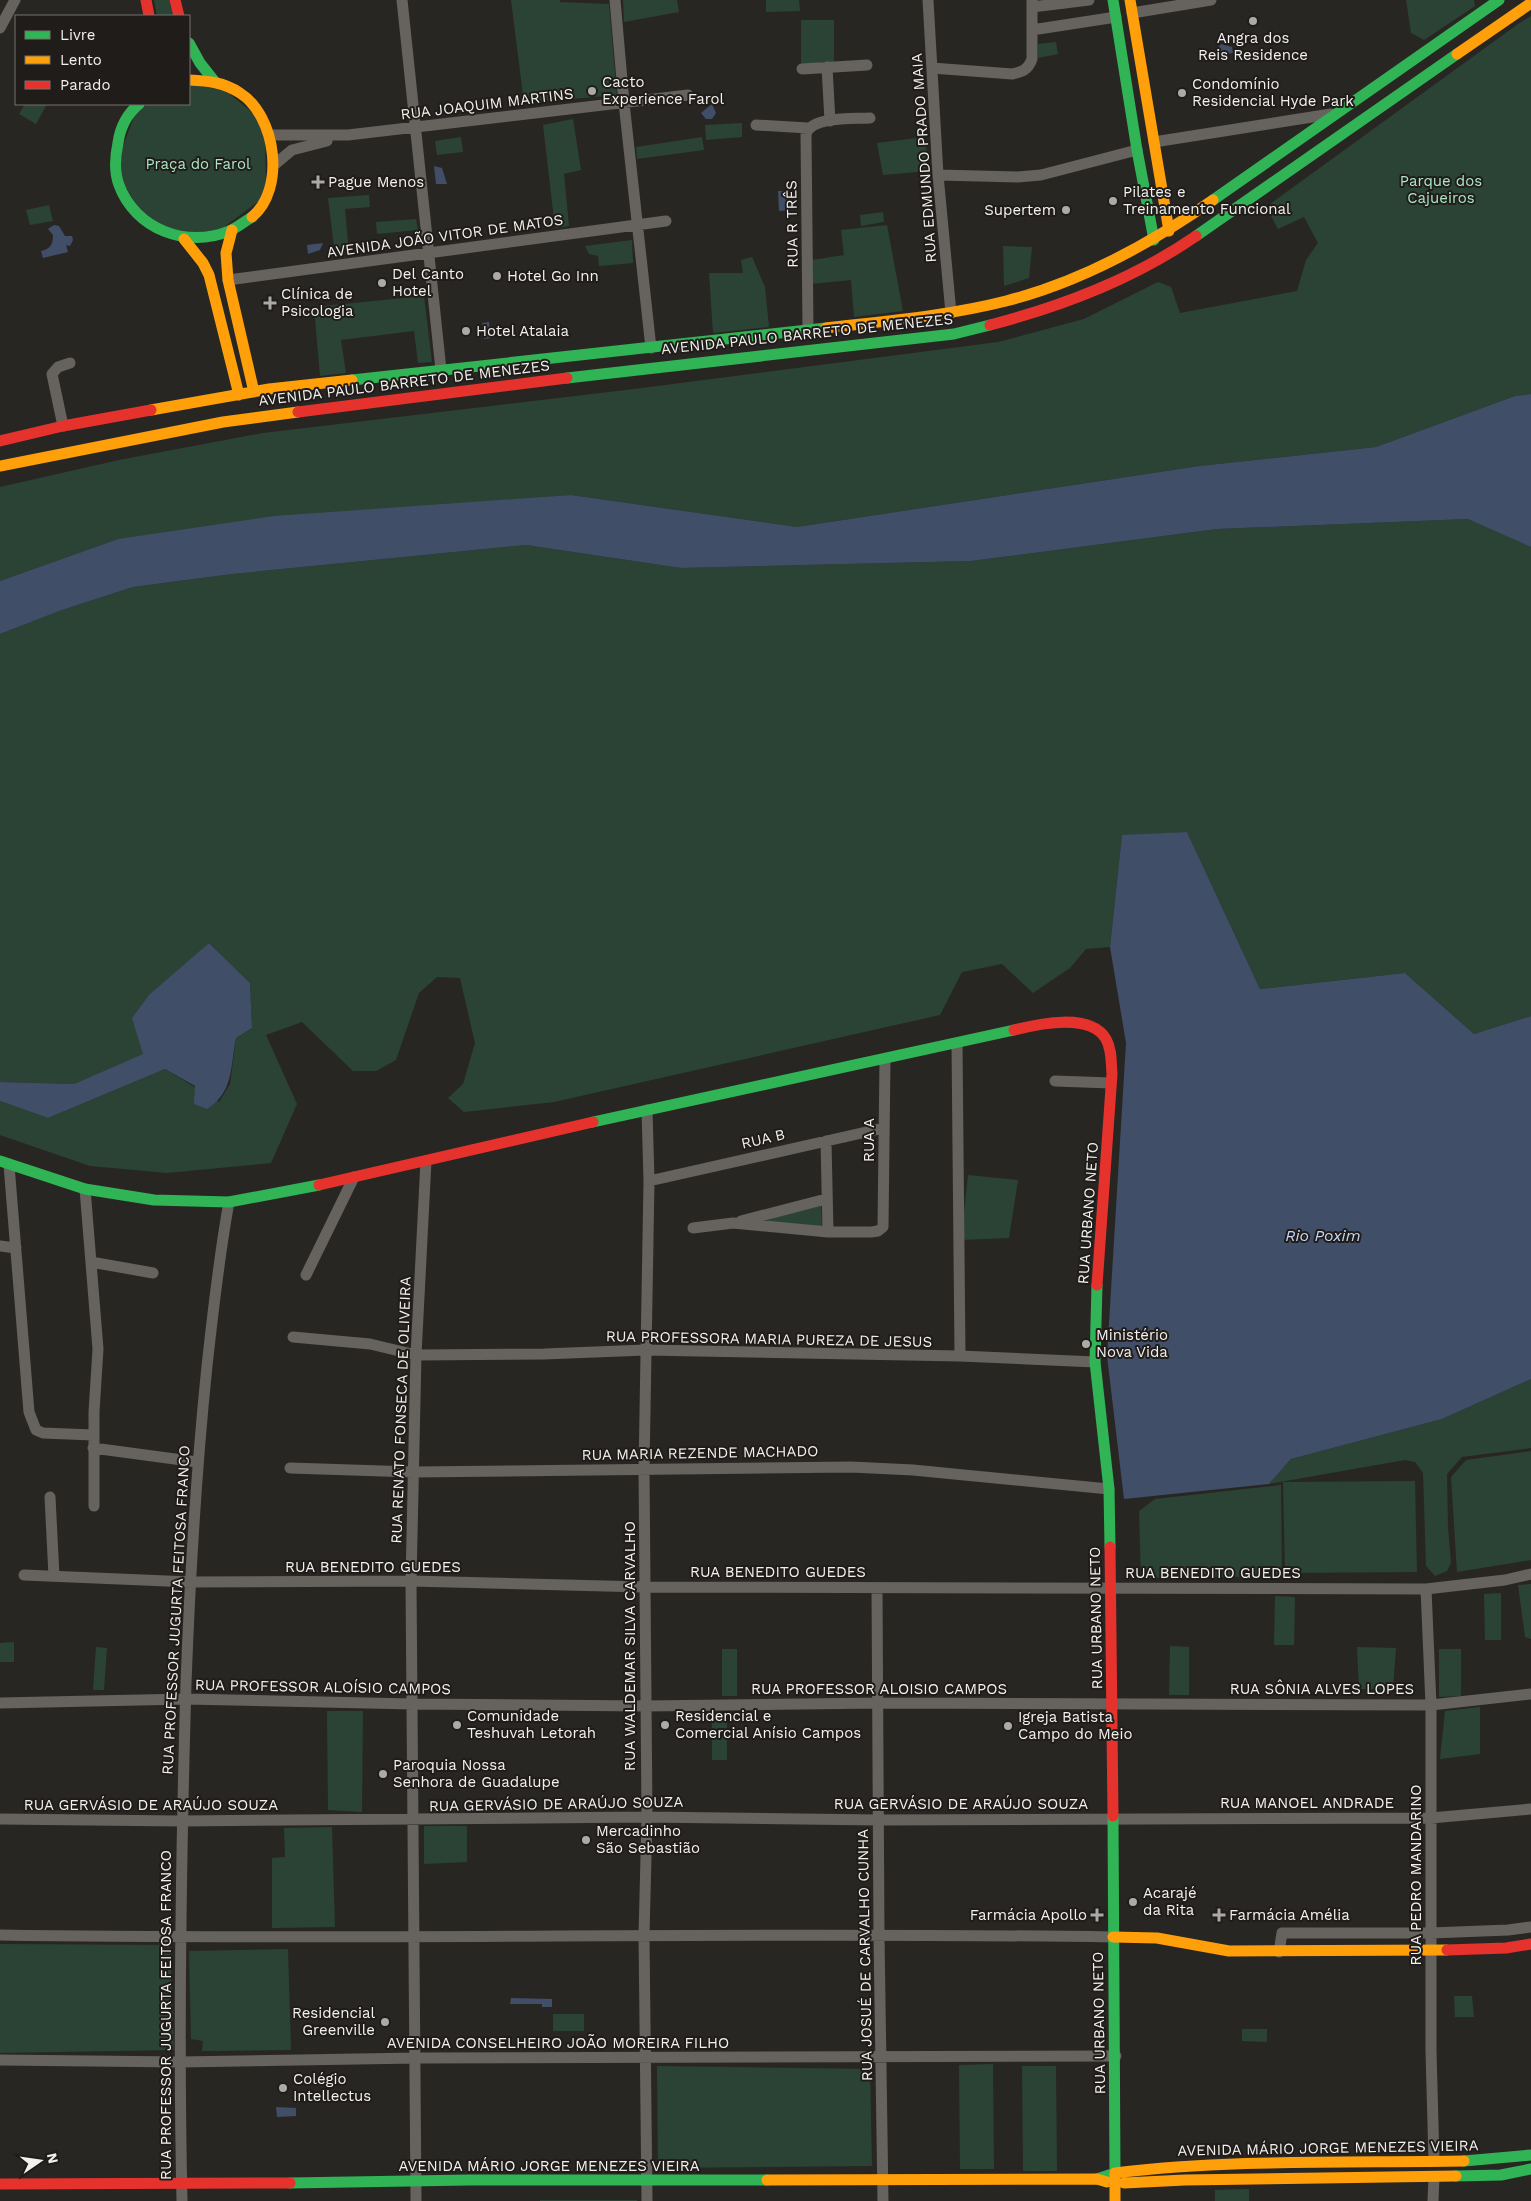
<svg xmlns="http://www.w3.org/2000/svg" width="1531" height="2201" viewBox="0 0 1531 2201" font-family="'Work Sans',sans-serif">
<rect width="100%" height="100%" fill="#282623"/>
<path fill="#2b4334" d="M154 0H169L174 16H157Z
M511 0H560V2L609 4 617 95 524 103Z
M623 0H677L679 12 624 22Z
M766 0H799L800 11 766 12Z
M1406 0H1474L1475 6 1424 40 1411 33Z
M1531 16V394L1515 396 1376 447 1199 466 797 527 571 495 118 539 0 581V487L119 460 263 433 634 389 998 342 1084 319 1158 282 1171 287 1180 313 1297 291 1306 260 1318 243 1304 217 1278 229 1266 207 1518 24Z
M801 20H834V62L801 64Z
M1056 42 1058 54 1038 58V44Z
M189 80 215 82 265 123 266 196 209 238 145 222 115 167 139 104H189Z
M25 104H47L36 124 19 114Z
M573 119 581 170 564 174 569 226 555 228 543 125Z
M742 123V137L706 140 705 125Z
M461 137 463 152 437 155 435 141Z
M702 137 704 150 637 159 636 147Z
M925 137 929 171 883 175 877 143Z
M369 195 370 207 345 209 349 253 335 255 328 198Z
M49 205 53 221 30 225 26 210Z
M883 212 884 222 861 226 860 215Z
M416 219 418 230 377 234 376 222Z
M887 225 903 311 854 317 851 280 811 284 812 260 844 255 841 230Z
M632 240 633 263 599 266 598 256 589 254 585 246Z
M1003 246 1032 247 1029 278 1004 286Z
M752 257 765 287 769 327 713 333 709 273H743L741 260Z
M424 296 432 362 418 363 414 331 341 340 346 373 320 376 314 307Z
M1469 519 1531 547V1016L1474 1034 1405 973 1260 989 1187 832 1122 836 1110 947 1086 949 1070 968 1033 993 1002 964 962 972 940 1015 554 1102 464 1112 448 1098 463 1084 475 1043 460 978 437 977 419 993 396 1060 376 1071H353L302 1022 266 1035 297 1104 271 1163 167 1173 90 1166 0 1135V1101L48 1118 165 1069 219 1102 230 1084 236 1038 252 1028 250 983 209 943 183 967 144 1054 74 1084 0 1082V634L62 610 133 587 232 574 526 545 681 568 971 561 1217 529Z
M968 1175 1018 1180 1009 1238 961 1240Z
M821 1206 822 1227 757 1221Z
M1531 1379V1448L1462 1457 1447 1474 1448 1527 1451 1563 1447 1571 1435 1576 1426 1566 1423 1473 1415 1462 1405 1460 1269 1484 1291 1459 1442 1419Z
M1531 1451V1560L1457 1572 1451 1477 1466 1460Z
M1415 1481 1417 1572 1285 1573 1283 1482Z
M1281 1485 1282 1576 1141 1578 1139 1511 1155 1499Z
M1531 1584V1639L1525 1637 1518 1585Z
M1501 1593V1640H1485L1484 1594Z
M1275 1596 1295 1597 1294 1645H1274Z
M14 1642V1662H0V1643Z
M1170 1646 1189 1647V1695H1169Z
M96 1647 107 1648 104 1690H93Z
M1357 1647 1396 1648 1393 1689H1359Z
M722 1649H737V1696H722Z
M1439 1649H1461V1696L1439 1697Z
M1480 1707V1754L1440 1759 1445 1711Z
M327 1711H363L362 1812 328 1810Z
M712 1713H727V1760H712Z
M424 1826H467V1862L424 1864Z
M332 1827 335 1927 272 1928V1858L285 1857 284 1828Z
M0 1944 170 1945 174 2050 0 2053Z
M288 1949 291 2050 202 2051 203 2041 191 2039 189 1951Z
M1454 1996H1472L1474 2017H1455Z
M553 2014H584V2031H553Z
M1242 2029H1267V2042L1242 2041Z
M993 2064 994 2169H960L959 2065Z
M657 2066 870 2069 872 2166 658 2168Z
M1022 2066H1056L1057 2171H1023Z
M1249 2189V2201H1215V2190Z
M540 2200H637V2201H540Z"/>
<path fill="#414e68" d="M1221 44 1232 47 1233 53 1209 57V52L1215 51Z
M712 104 716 113 712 119H706L701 113Z
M434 166 442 168 447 184H436Z
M778 191H790L791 210 779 211Z
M54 225 59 226 65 236H72L73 240 70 246 66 245 68 252 43 258 41 251C50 249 53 245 53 235L48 229Z
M323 243 320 250 308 254 307 245Z
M489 322 491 338 484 339 482 323Z
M1531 394V547L1468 519 1217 529 971 561 681 568 526 545 232 574 133 587 62 610 0 634V581L118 539 274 516 571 495 797 527 1199 466 1376 447 1515 396Z
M1187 832 1260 989 1405 973 1474 1034 1531 1016V1379L1442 1419 1291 1459 1269 1484 1124 1499 1107 1356 1126 1043 1110 947 1122 835Z
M209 943 250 983 252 1028 236 1038C230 1067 234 1092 207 1109L194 1104 195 1086 165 1069 48 1118 0 1101V1082L74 1084 143 1054 132 1018 149 995Z
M511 1998 552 1999V2007H542V2004H510Z
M276 2107 296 2108V2116L277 2117Z"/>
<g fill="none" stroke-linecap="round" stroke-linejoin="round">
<path stroke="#66625e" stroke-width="11" d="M402 0 441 370
M615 0 624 103 651 348
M928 0 938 175 951 313
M1032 7 1089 0
M1132 13 1211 0
M0 28 15 0
M1032 30 1116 17
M827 67 830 121
M932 68 1012 74C1022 72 1028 70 1032 59V0
M802 69 867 65
M756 125 808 128
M271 135H348L688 95
M1154 142 1331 114
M274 165 292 150 327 141
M938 175 1018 177 1041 175 1137 150
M228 280 666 221
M808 330 806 134C812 116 853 119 870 118
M63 426 52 374 58 367 70 363
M957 1043 960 1356
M1055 1081 1111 1083
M647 1110 649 1181 644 1469 647 1817 644 1935 647 2201
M826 1141 828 1232
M9 1165 29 1412 36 1430 43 1433 93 1435
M649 1181 884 1128
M85 1189 98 1349 94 1412V1506
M741 1221 826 1199
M693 1228 733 1223 828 1232H871L878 1231 883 1227 885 1059
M0 1246 16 1248
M91 1262 153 1273
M306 1275 354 1177
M293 1337 370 1344 416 1355 544 1354 646 1350 960 1356 1095 1362
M93 1448 197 1462
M290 1468 413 1472 851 1467 913 1470 1109 1489
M50 1497 54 1576
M24 1575 190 1582 411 1581 644 1587 1426 1589 1505 1580 1531 1574
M877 1588 879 1935 883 2201
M1426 1589 1431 1705V2051L1434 2161
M0 1703 186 1699 413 1704 646 1706 879 1703 1431 1705 1531 1694
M0 1819 181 1821 647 1817 878 1820 1431 1818 1531 1809
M0 1935C371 1941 742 1931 1113 1937
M1279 1952 1282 1933H1431L1508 1930 1531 1927
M0 2060 180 2062 416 2058 1116 2056
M182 2201C178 2028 181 1856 186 1683 190 1577 196 1472 207 1366 213 1311 219 1256 229 1202
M416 2201 411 1581 416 1355 426 1161
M1433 2201 1434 2177"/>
<path stroke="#30b455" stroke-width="11" d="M1113 0 1137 150 1154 240
M189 43 200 63 215 82
M139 104C127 114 120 128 118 143 115 157 114 172 119 185 135 229 187 249 229 231 237 228 245 221 252 217
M1213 200 1499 0
M1196 236 1457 54
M567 378 954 334 990 325
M352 380 826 328
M593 1122 1014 1030
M0 1161 85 1189 154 1200 229 1202 319 1185
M1097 1285 1095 1362 1109 1489 1110 1547
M1464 2161 1531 2155
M1456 2176 1501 2175 1531 2169
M1097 2179 1115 2173 1113 1816
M290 2183 469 2180H767"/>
<path stroke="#ff9f0a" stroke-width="11" d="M1130 0 1169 231
M1457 54 1531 3
M189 80C209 81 223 82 240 93 276 116 286 189 252 217
M232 230 226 253 228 280 254 392
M184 239 203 263 209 275 239 395
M826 328C886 321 947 316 1006 301 1081 282 1150 244 1213 200
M151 410 269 389 352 380
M0 466 223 422 298 412
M1113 1937 1157 1938 1229 1951 1447 1950
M767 2180 1097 2179 1107 2182
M1124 2183 1185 2180 1456 2176
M1115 2201V2173C1231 2159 1347 2163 1464 2161"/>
<path stroke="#e5322d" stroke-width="11" d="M146 0 149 16
M175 0 179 16
M990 325C1063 306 1134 279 1196 236
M298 412 567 378
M0 441 63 426 151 410
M1014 1030C1038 1024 1090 1012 1106 1039 1112 1050 1111 1062 1112 1074L1097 1285
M319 1185 593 1122
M1110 1547 1113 1816
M1447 1950 1506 1948 1531 1944
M0 2184 290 2183"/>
</g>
<g fill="#acaaa8" stroke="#1f1c19" stroke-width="2">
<circle cx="1253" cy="21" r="5"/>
<circle cx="592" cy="91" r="5"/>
<circle cx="1182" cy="93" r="5"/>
<path d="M315.5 174.5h5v5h5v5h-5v5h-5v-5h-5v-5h5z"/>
<circle cx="1113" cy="201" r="5"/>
<circle cx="1066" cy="210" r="5"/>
<circle cx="497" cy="276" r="5"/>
<circle cx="382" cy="283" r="5"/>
<path d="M267.5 295.5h5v5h5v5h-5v5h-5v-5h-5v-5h5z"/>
<circle cx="466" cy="331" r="5"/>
<circle cx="1086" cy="1344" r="5"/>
<circle cx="457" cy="1725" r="5"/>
<circle cx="665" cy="1725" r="5"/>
<circle cx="1008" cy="1726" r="5"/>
<circle cx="383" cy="1774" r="5"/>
<circle cx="586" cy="1840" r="5"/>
<circle cx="1133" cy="1902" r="5"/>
<path d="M1094.5 1907.5h5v5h5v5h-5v5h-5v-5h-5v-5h5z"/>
<path d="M1216.5 1907.5h5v5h5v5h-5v5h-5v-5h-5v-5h5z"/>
<circle cx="385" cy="2022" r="5"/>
<circle cx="283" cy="2088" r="5"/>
</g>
<g text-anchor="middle" stroke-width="4" stroke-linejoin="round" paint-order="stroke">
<g font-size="15" fill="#f3f1ef" stroke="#1f1c19" text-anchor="start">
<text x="1253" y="43" text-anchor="middle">Angra dos<tspan x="1253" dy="17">Reis Residence</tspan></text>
<text x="602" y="87">Cacto<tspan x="602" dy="17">Experience Farol</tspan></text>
<text x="1192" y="89">Condomínio<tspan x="1192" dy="17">Residencial Hyde Park</tspan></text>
<text x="328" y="187">Pague Menos</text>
<text x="1123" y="197">Pilates e<tspan x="1123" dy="17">Treinamento Funcional</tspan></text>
<text x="1056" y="215" text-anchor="end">Supertem</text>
<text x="392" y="279">Del Canto<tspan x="392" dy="17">Hotel</tspan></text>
<text x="507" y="281">Hotel Go Inn</text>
<text x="281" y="299">Clínica de<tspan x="281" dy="17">Psicologia</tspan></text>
<text x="476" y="336">Hotel Atalaia</text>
<text x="1096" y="1340">Ministério<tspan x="1096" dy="17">Nova Vida</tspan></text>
<text x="467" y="1721">Comunidade<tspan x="467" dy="17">Teshuvah Letorah</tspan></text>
<text x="675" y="1721">Residencial e<tspan x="675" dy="17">Comercial Anísio Campos</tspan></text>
<text x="1018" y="1722">Igreja Batista<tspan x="1018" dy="17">Campo do Meio</tspan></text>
<text x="393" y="1770">Paroquia Nossa<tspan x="393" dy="17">Senhora de Guadalupe</tspan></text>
<text x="596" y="1836">Mercadinho<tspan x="596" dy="17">São Sebastião</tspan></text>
<text x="1143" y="1898">Acarajé<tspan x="1143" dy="17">da Rita</tspan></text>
<text x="1087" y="1920" text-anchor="end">Farmácia Apollo</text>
<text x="1229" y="1920">Farmácia Amélia</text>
<text x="375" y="2018" text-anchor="end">Residencial<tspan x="375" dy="17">Greenville</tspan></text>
<text x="293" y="2084">Colégio<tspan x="293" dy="17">Intellectus</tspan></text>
</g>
<g font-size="15" fill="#f3f1ef" stroke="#1f1c19">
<text transform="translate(487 104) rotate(-7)" y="5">RUA JOAQUIM MARTINS</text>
<text transform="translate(924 158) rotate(-94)" y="5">RUA EDMUNDO PRADO MAIA</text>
<text transform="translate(792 224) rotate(-91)" y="5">RUA R TRÊS</text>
<text transform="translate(445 236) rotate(-8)" y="5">AVENIDA JOÃO VITOR DE MATOS</text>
<text transform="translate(807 334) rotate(-6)" y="5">AVENIDA PAULO BARRETO DE MENEZES</text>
<text transform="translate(404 383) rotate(-7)" y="5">AVENIDA PAULO BARRETO DE MENEZES</text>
<text transform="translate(763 1139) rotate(-13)" y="5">RUA B</text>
<text transform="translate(869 1140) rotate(-90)" y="5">RUA A</text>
<text transform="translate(1088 1213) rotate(-86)" y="5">RUA URBANO NETO</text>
<text transform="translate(769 1339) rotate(1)" y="5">RUA PROFESSORA MARIA PUREZA DE JESUS</text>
<text transform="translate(401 1410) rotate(-88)" y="5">RUA RENATO FONSECA DE OLIVEIRA</text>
<text transform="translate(700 1453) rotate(-1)" y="5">RUA MARIA REZENDE MACHADO</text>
<text x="373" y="1572">RUA BENEDITO GUEDES</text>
<text x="778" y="1577">RUA BENEDITO GUEDES</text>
<text x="1213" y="1578">RUA BENEDITO GUEDES</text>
<text transform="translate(176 1610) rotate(-87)" y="5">RUA PROFESSOR JUGURTA FEITOSA FRANCO</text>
<text transform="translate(1096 1618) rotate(-91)" y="5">RUA URBANO NETO</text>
<text transform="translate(630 1646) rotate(-90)" y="5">RUA WALDEMAR SILVA CARVALHO</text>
<text transform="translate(323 1687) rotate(1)" y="5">RUA PROFESSOR ALOÍSIO CAMPOS</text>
<text x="879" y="1694">RUA PROFESSOR ALOISIO CAMPOS</text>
<text x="1322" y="1694">RUA SÔNIA ALVES LOPES</text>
<text x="1307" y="1808">RUA MANOEL ANDRADE</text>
<text transform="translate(556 1804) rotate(-1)" y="5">RUA GERVÁSIO DE ARAÚJO SOUZA</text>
<text x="961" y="1809">RUA GERVÁSIO DE ARAÚJO SOUZA</text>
<text x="151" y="1810">RUA GERVÁSIO DE ARAÚJO SOUZA</text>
<text transform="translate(1416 1875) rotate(-90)" y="5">RUA PEDRO MANDARINO</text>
<text transform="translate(865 1955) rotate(-91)" y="5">RUA JOSUÉ DE CARVALHO CUNHA</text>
<text transform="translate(166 2015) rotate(-90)" y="5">RUA PROFESSOR JUGURTA FEITOSA FRANCO</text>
<text transform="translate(1099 2023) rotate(-91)" y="5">RUA URBANO NETO</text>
<text x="558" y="2048">AVENIDA CONSELHEIRO JOÃO MOREIRA FILHO</text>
<text transform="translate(1328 2148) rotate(-1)" y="5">AVENIDA MÁRIO JORGE MENEZES VIEIRA</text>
<text x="549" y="2171">AVENIDA MÁRIO JORGE MENEZES VIEIRA</text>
</g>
<g font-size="15" fill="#abe7c1" stroke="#1f1c19">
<text x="198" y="169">Praça do Farol</text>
<text x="1441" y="186">Parque dos<tspan x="1441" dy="17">Cajueiros</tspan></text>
</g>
<g font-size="16" font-style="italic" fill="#c5d6f7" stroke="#1f1c19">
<text x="1323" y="1241">Rio Poxim</text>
</g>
</g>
<rect x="15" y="15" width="175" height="90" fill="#1f1c19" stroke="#74716f"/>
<rect x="25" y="31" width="25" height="8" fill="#30b455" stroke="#74716f"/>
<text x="60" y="40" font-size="15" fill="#f3f1ef">Livre</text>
<rect x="25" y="56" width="25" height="8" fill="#ff9f0a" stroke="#74716f"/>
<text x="60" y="65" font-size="15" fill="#f3f1ef">Lento</text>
<rect x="25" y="81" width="25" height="8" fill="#e5322d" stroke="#74716f"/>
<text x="60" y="90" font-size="15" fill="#f3f1ef">Parado</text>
<g transform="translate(40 2161) rotate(77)" stroke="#1f1c19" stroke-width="4" paint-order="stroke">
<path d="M0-4L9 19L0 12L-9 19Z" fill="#f3f1ef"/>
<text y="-8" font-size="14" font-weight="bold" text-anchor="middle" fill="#f3f1ef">N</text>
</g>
</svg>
